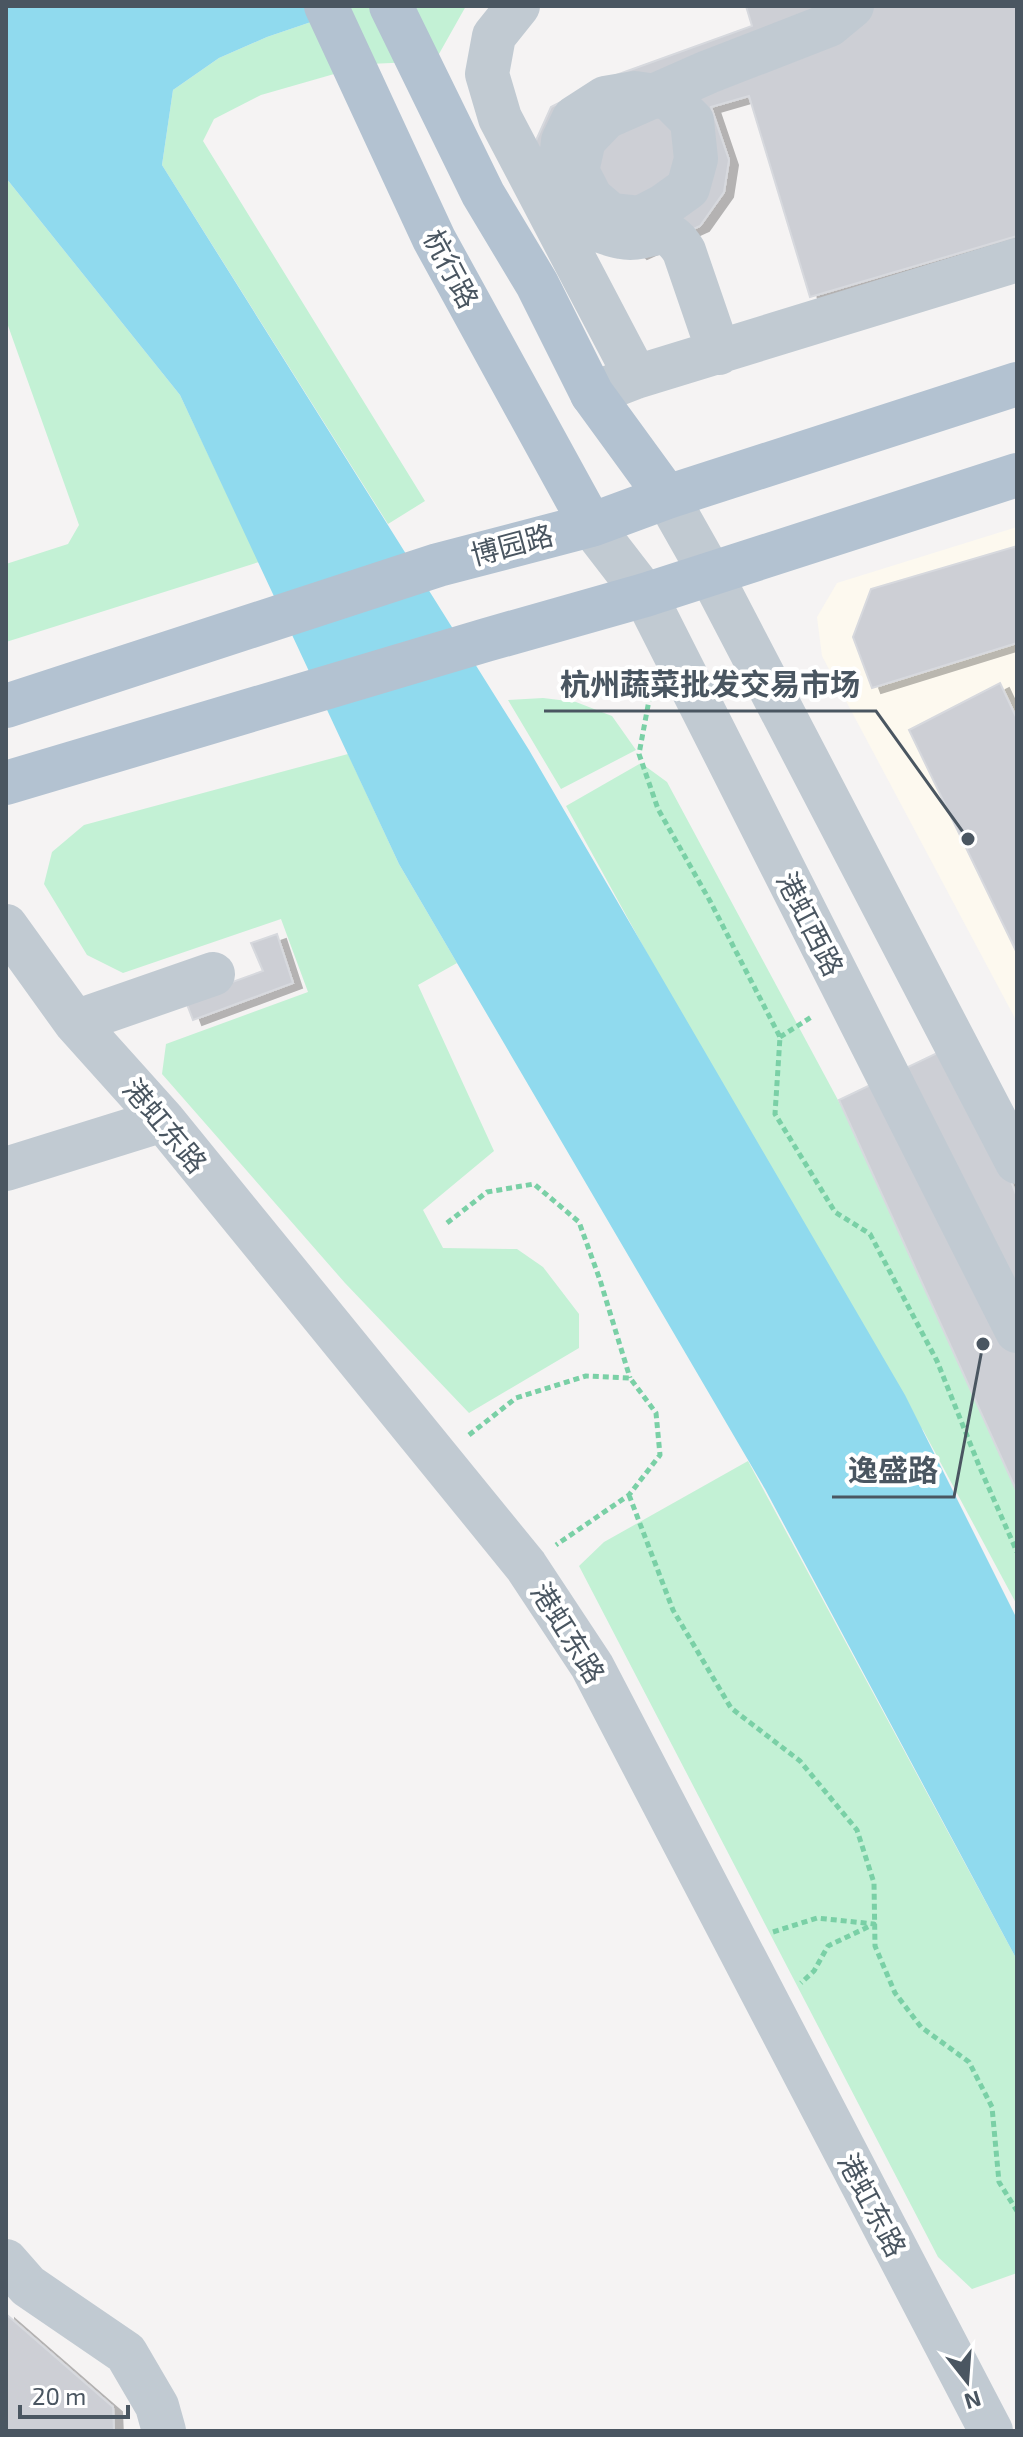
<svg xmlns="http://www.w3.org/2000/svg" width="1023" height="2437" viewBox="0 0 1023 2437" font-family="'Exo 2','Noto Sans SC',sans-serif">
<defs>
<filter id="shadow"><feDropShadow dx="9" dy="5" stdDeviation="0" flood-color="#0004"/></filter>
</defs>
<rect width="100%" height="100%" fill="#f5f3f3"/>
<path fill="#fdf9ef" d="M1017 527V1022L822 656 817 617 837 583Z"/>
<path fill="#c3f1d5" d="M358 6H466L435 61 369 64 261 95 214 119 203 141 425 501 388 524 162 165 173 90 219 58 267 37Z
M6 178 180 395 259 562 6 642V564L68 544 79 525 6 320Z
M543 698 576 702 612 716 636 750 561 789 508 700Z
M348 754 399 864 457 963 418 985 494 1151 423 1210 443 1248 517 1249 543 1267 579 1314V1348L469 1413 345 1283 162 1074 166 1044 308 992 281 919 123 973 87 955 44 884 52 852 84 825Z
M641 763 667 782 1017 1433V1605L923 1430 896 1406 566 806Z
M748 1461 1017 1960V2273L972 2289 938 2257 579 1566 604 1542Z"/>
<path fill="#90daee" d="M6 6H68L73 8 124 6H358L267 37 219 58 173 90 162 165 529 750 905 1395 1017 1619V1960L765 1489 399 864 180 395 6 178Z"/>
<path fill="#cdcfd5" stroke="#d7d9de" stroke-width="2" filter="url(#shadow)" d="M746 6H1017V236L810 297 749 96 711 107 729 160 724 192 700 226 638 254 533 147 551 107 608 78 752 26Z
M1017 546V643L872 688 853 637 871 589Z
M1000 683 1017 719V953L909 730Z
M277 934 293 983 193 1020 185 999 263 971 251 943Z
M958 1043 1017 1197V1492L839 1100Z
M6 2314 113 2407 114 2431H6Z"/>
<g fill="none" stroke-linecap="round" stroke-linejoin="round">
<path stroke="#7ad0a6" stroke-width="5" stroke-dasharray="6 4" stroke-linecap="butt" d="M650 695 639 754 658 809 710 901 780 1037 775 1114 835 1212 870 1234 937 1361 980 1468 1017 1552
M780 1037 813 1016
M447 1223 487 1192 534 1184 579 1222 600 1280 630 1378
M469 1435 516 1398 586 1376 630 1378 656 1413 660 1455 629 1495 556 1545
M629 1495 673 1610 731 1708 800 1761 857 1830 874 1883 875 1946 895 1993 921 2027 969 2062 992 2107 999 2182 1017 2211
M773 1932 817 1918 874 1924 828 1946 814 1971 801 1983"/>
<path stroke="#c1cad2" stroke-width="44" d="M518 6 494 36 487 74 500 118 636 377
M719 353 684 251C663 217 650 243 621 237 608 235 595 228 583 224L570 199 560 170 563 141 574 118 605 98 635 93 669 98 692 121 696 159 688 188 663 206 640 218 611 215 591 198 577 171 584 140 606 117 708 72 829 25 852 6
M592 394 636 377 1017 260
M667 497 710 573 1017 1162
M591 525 645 595 1017 1331
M6 926 75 1022 163 1120 526 1566 592 1666 991 2431
M75 1022 213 974
M6 1169 163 1120
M6 2261 28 2286 126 2353 157 2406 164 2431"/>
<path stroke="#b3c2d1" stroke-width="44" d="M326 6 434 239 591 525
M391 6 483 194 537 284 592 394 667 497
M6 706 438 565 591 525 667 497 1017 384
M6 783 486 640 645 595 1017 475"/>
</g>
<g text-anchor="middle" stroke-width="8" stroke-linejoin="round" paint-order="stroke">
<g font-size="28" fill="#4a5661" stroke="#fff">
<text transform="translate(451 269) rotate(62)" y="10">杭行路</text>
<text transform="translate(512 545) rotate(-15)" y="10">博园路</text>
<text transform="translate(810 924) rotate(63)" y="10">港虹西路</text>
<text transform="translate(165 1126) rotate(50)" y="10">港虹东路</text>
<text transform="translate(568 1633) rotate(58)" y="10">港虹东路</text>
<text transform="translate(872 2205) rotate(62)" y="10">港虹东路</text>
</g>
</g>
<path fill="none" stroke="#4a5661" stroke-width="3" d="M968 839L876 711H544M983 1344L954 1497H832"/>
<g fill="#4a5661" stroke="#fff" stroke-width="3">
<circle cx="968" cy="839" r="8"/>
<circle cx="983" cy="1344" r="8"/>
</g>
<g font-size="30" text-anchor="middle" font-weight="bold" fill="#4a5661" stroke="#fff" stroke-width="8" stroke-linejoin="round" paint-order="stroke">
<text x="710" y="695">杭州蔬菜批发交易市场</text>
<text x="893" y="1481">逸盛路</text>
</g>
<rect width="1023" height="2437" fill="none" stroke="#4a5661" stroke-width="16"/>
<g transform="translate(967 2381) rotate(163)" stroke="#ffffff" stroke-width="6" paint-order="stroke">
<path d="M0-6L14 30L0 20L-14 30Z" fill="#4a5661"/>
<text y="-12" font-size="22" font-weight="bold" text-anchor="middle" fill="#4a5661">N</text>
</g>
<path d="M20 2405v12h108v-12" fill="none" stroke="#4a5661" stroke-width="4"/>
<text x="32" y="2405" font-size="24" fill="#4a5661" stroke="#ffffff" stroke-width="6" paint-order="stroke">20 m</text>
</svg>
